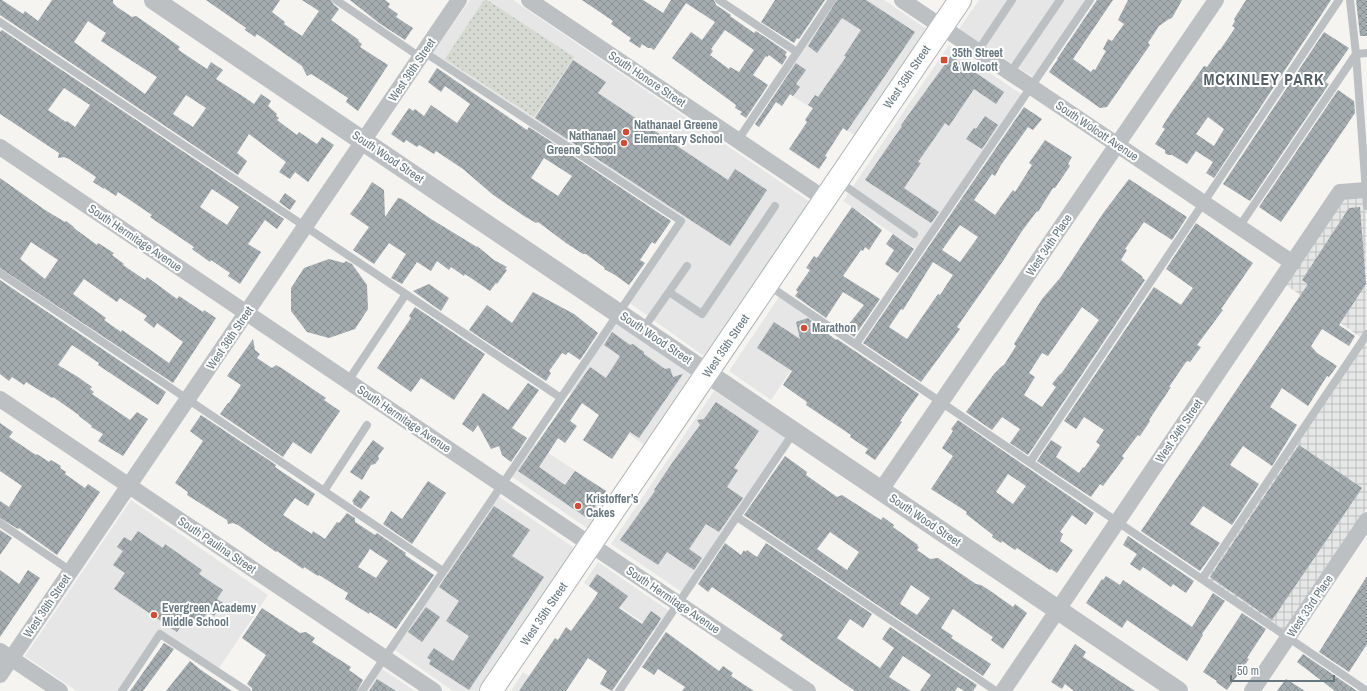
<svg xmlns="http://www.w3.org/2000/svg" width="1367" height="691" viewBox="0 0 1367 691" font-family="'Archivo Narrow',sans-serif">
<defs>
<pattern id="industrial-grid" width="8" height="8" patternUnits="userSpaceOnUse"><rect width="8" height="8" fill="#e5e6e5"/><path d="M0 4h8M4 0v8" fill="none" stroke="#bdbfbf"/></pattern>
<pattern id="park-dots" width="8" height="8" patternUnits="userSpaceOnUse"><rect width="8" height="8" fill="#d5d9d1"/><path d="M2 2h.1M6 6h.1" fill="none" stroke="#b1b5af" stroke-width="1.8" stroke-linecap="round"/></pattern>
<pattern id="building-cross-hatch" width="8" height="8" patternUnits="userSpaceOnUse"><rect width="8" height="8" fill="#a4acb0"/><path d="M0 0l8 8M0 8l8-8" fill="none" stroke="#899194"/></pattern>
</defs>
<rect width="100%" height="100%" fill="#f5f4f1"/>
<path fill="#e5e6e5" d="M470 0H513L810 202 705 357 627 301 681 221 430 56Z
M832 0H884L928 30 856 136 775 85Z
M979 0H1090L1036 79 959 29Z
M949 45 1024 96 919 251 843 201Z
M781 294 823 322 771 400 729 371Z
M613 321 693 376 646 446 566 391Z
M714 391 789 440 685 594 611 544Z
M531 442 613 495 590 530 508 474Z
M495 494 576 549 481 691H453L392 648Z
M131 500 268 595 217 671 160 634 122 691H77L25 656Z
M598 562 672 613 659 633 584 583Z
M379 667 415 691H362Z
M523 672 552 691H511Z"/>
<path fill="url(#industrial-grid)" d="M1366 196 1367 508 1282 633 1202 579 1363 339 1286 285 1345 198Z"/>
<path fill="url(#park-dots)" d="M484 0H487L574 57 534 117 445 59Z"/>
<path fill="url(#building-cross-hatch)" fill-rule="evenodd" d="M0 0H2L23 14 25 11 38 21 52 0H113V3L117 7 132 17 136 16 159 32 180 47 178 49 180 51 207 69 211 62 223 70 216 79 244 97 254 104 261 94 271 101 268 106 277 114 276 116 279 118 277 120 297 135 299 132 317 144 322 137 334 145 308 182 295 172 290 179 279 172 286 162 249 134 237 153 247 161 238 175 0 15ZM88 21 106 33 101 41 157 77 145 94 74 42ZM186 95 206 108 193 127 173 114Z
M206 0H280L272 12 285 22 284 24 302 36 319 11 302 0H331L333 4 339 9 331 20 359 40 358 41 362 44 360 47 388 65 358 111 346 102 348 98 316 77 311 74 307 76 302 66 257 34 255 37 245 30 246 28Z
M350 0H385L390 4 388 7 398 14 396 17 413 28 405 40 379 23Z
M582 0H643L663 13 671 0H714L716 5 731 15 730 16 754 33 756 31 787 52 785 55 787 57 782 65 769 55 767 57 766 56 753 75 768 85 746 118 740 114 742 112 735 108 736 105 672 58 691 32 702 40 715 22 686 3 654 50 651 48H648L642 44 640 48 629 41 631 38 611 24 613 21ZM725 30 754 50 739 72 730 67 729 69 710 55 713 51 711 49Z
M775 0H825L799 39 797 38 794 43 761 22Z
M837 0H866L915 32 847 131 843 128 825 156 827 157 819 169 789 149 807 122 805 120 813 108 808 105 815 95 818 97 846 57 844 56 861 30 842 18 817 53 808 46Z
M1097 0H1113L1073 59 1091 72 1093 69 1095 70 1106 51 1103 49 1108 39 1112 41 1124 24 1118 20 1128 0H1182L1172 18 1169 19 1159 26 1148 43 1150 45 1107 107 1100 108 1049 72 1058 59H1057Z
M1246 0H1331L1214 178 1206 173 1213 162 1196 151 1187 164 1172 155H1168L1165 153V150L1155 144 1165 129 1162 127 1171 113 1204 66 1207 67 1219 50H1220L1235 28 1232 26 1235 21 1234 19ZM1208 117 1224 129 1214 146 1196 134Z
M1356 0H1367V36H1360Z
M2 30 284 219 277 229 265 220 248 244 261 252 240 284 228 276 230 273 211 260 210 262 192 249 194 247 150 217 152 215 118 192 116 196 104 188V189L93 182 96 177 69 159 64 157 58 158 59 153 0 114V32ZM64 88 90 105 75 127 67 121 66 122 48 110ZM212 189 239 207 227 225 200 207Z
M1324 32 1349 48 1325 82 1329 84 1250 201 1223 184Z
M951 56 1004 92 996 104 974 89 949 126 945 123 918 162 921 163 904 188 939 212 931 223 865 180 902 126 901 125Z
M573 60 606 82 598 93 728 180 735 169 767 190 730 246 535 118Z
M796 63 806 70 796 84 800 87 793 96 790 94 782 106 776 102 759 127 755 124Z
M437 68 527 130 529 127 671 221 655 244 652 242 640 260 645 263 629 285 615 275 604 269 605 268 586 254H583L566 243 538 222 536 223 524 216 492 194 463 169 436 151 434 154 421 146 419 145 417 147 406 140 404 143 391 134 409 108 413 111 415 109 424 116 431 105 457 123 470 104 445 86 441 92 428 82ZM544 158 572 176 558 196 531 178Z
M1338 90 1354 101 1355 113 1281 222 1259 207Z
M1024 107 1042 119 1033 130 1028 127 1001 165 995 176 992 174 974 200 995 215 1013 190 1015 192 1032 165 1029 163 1045 140 1072 157 1068 164 1070 166 1055 188H1053L1038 212 1037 211 1022 231 1005 258 957 327 960 329 921 382 863 343ZM960 225 978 237 960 262 942 250ZM933 262 953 275 940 295 938 294 907 339 889 327 901 309 903 310Z
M985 116 998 125 982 149 966 139 974 128 976 129Z
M0 178 45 210 65 222 66 221 74 227V228L97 245 98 243 114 253 112 255 124 264 123 265 145 280 147 277 177 299 179 296 203 312 204 310 216 318 173 383 0 268ZM31 242 58 260 45 279 20 259ZM84 279 117 302 120 298 147 316 144 320 154 328 157 323 183 342 169 363 122 330 121 332 104 320 106 318 73 294Z
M1129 179 1187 217 1172 240 1144 222 1125 249 1127 250 1121 260 1143 277 1142 278 1145 280 1028 455 1010 443 1020 429 1002 417 992 430 966 412 994 374 1002 366 1004 365 1016 346 1014 344 1042 299 1060 278 1104 212ZM1082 307 1099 320 1061 374H1060L1052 384 1056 387 1042 407 1024 395 1035 377 1029 373 1042 353 1048 356Z
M372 182 384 190 385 217 398 198 402 199 431 219 472 244 477 247V246L494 260 507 267 505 269 507 270 497 284 496 283 490 291 465 274 464 276 451 267 449 270 437 261 431 271 417 262 402 284 391 278 406 254 389 243 374 264 353 250 369 227 350 214 362 198Z
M285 193 296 201 290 210 279 202Z
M852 207 882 230 869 250 865 247 863 251 861 250 843 276 880 299 854 337 844 330 864 305 843 292 826 318 795 296 798 292 796 290 810 270 806 268 814 256 817 258Z
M1360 207 1366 284 1339 325 1355 336 1349 346 1322 329 1311 346 1317 353 1337 366 1329 377 1327 376 1308 406 1282 388 1270 407 1297 425 1272 466 1243 446 1230 465 1259 484 1232 525 1203 506 1190 524 1220 543 1200 571 1141 531 1308 284 1302 280 1349 208Z
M1196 223 1253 263 1221 309 1223 310 1197 345 1201 347 1190 362 1188 361 1186 362 1169 387H1171L1149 420 1150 421 1140 436 1138 435 1122 456 1124 458 1103 486 1100 484 1091 497 1037 461 1051 440 1062 447 1056 457 1079 473 1083 467 1084 468 1100 445 1096 442 1104 430 1084 417 1076 429 1064 421 1154 287 1181 305 1193 288 1166 269Z
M893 234 914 249 898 273 885 264 894 250 886 244Z
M329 259 344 263 346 261 352 264 367 285 368 309 355 329 329 338 307 332 291 311V288L304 268Z
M0 280 166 392 158 405 98 365 99 363 72 345 58 365 78 377 92 387 90 389 94 392 92 394 130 420 137 412 148 419 123 456 98 441 103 434 91 427 92 426 79 416V415L53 397 52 398 26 382 24 385 12 377 9 381 0 374Z
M429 284 449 298 441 311 413 291Z
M533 292 574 314 598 333 580 360 568 352 566 355 562 353 549 371 551 373 546 381 469 330 487 305 512 323Z
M415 307 485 354 454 400 421 378 411 392 377 368 411 318 409 316Z
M808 318 836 340 837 339 919 394 900 421 902 422 875 460 865 453 868 449 850 437 851 435 806 405 807 402 783 385 792 371 757 348 774 322 800 339 796 322Z
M612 332 630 345 633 344 644 352V354L665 369 670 368 673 377 683 374 639 438 630 432 612 459 583 440 599 415 582 403 570 421 577 426 565 443 558 438 539 467 565 485 575 471 606 491 587 518 518 471 590 367 606 378 620 356 604 345Z
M253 339 255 350 260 354 257 358 272 368 276 365 283 369 326 398 324 400 340 411 311 454 293 442 283 457 220 414 228 403H229L241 385 227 376Z
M528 383 539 390 512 428 527 438 511 462 502 455 499 446 491 449 478 425 473 432 462 424 483 393 508 410Z
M716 402 759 431 734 468 738 470 727 487 743 498 719 532 706 524 689 549 702 558 694 570 667 552 658 565 620 540 655 491 654 490 672 463 700 425 697 420 704 419Z
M201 415 276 465 275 467 315 494 308 506 295 498 283 515 312 534 313 531 325 539 337 522 339 523 347 513 355 518V522L375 535 377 533 406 553 405 555 434 575 396 629 370 612 369 614 345 599 348 593 319 575 318 576 304 567 303 569 277 551 276 552 238 525 233 523 228 524 227 520 187 495 188 492 175 483 203 441 190 431ZM370 549 388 561 376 578 358 567Z
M958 420 1094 513 1086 525 1072 515 1060 532 1063 534 1060 541 1073 550 1057 573 1051 569 1050 570 1017 548 1015 550 1002 541 1001 543 992 537 993 535 966 514 967 512 931 489 953 456 942 448 953 431 951 429ZM1008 474 1026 486 1013 504 996 492Z
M0 423 13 432 9 437 36 455 37 454 49 462 51 460 61 466 60 468 66 472 65 474 85 488 88 484 100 492 57 555 19 528 18 529 0 518V501L9 507 22 486 0 471Z
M373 440 384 448 378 456 379 459 375 464 371 465 362 480 350 472Z
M1299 445 1362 488 1272 620 1210 577Z
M785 456 807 472 806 475 837 497 842 495 881 520 883 517 894 525 893 527 918 545 917 546 919 547 917 550 930 559 938 558 976 584 981 585 989 590 1013 607 1015 604 1027 613 1003 649 991 640 993 637 953 609 941 628 953 636 951 638 991 664 983 676 744 515ZM830 532 859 552 847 570 817 549ZM911 585 930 598 917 615 900 604Z
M428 481 446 493 412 544 383 524 391 511 402 519Z
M360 490 370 497 361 509 353 504 354 503 352 501Z
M494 506 530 530 512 556 544 577 469 690 429 664 431 660 427 658 434 648 453 661 469 636 446 621 459 601 439 587Z
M0 530 12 538 0 555Z
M138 531 163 548 165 544 202 570 199 574 223 590 217 599 223 603 214 616 208 612 199 624 188 616 177 632 114 589 125 573 113 565 123 551 117 547 124 537 131 541Z
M1128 536 1194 581 1186 593 1173 584 1171 587 1143 567 1140 571 1130 564 1137 554 1123 545Z
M725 543 741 555 744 550 745 552 747 550 757 557 766 543 872 614 863 628 850 619 837 638 880 668 894 648 882 639 890 627 977 685 973 691H964L958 687 955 691H920L931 675 903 656 889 677 911 691H855L780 639 783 635 712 587 708 592 698 584Z
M0 570 19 584 28 570 40 578 0 637Z
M597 574 628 596 619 608 642 624 651 611 661 618 657 625 612 691 600 684 607 671 588 658 566 691H519L555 638 558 640 566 627 571 631 590 605 598 593 589 586Z
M1106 576 1120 585 1123 580 1192 627 1213 593 1225 601 1202 634 1203 635 1187 661 1127 620 1122 628 1086 603 1102 579 1103 580Z
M1367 576V644L1349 672 1319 652Z
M426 607 440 617 422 642 408 632Z
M262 608 300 633 306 632 315 638 312 642 351 667 349 670 363 680 357 691H252V688L247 684 266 655 242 638Z
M1242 613 1266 629 1247 658 1249 659 1227 690 1216 682 1217 681 1203 672Z
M666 632 719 671 723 666 733 673 731 676 754 691H682L685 687 658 669 654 675 642 667Z
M164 643 174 649 143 691H130Z
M1075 644 1086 652 1083 657 1135 691H1074L1065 684 1062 689 1051 682Z
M1303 654 1357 691H1335L1297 662Z
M190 661 201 670 232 691H166Z
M377 679 396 691H369Z
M1286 679 1305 691H1277Z"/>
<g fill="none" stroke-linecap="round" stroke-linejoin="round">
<g stroke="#afb4b7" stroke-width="24">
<path id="secondary" d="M491 691 960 0"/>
</g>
<path stroke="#bcc0c3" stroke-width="8" d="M336 0 420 57
M719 0 797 52
M1350 0 1356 54 1367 206
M0 22 561 398
M978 51 1012 0
M1010 73 1060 0
M738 140 832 0
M838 181 914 234
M1239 227 1356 54 1367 53
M0 273 443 571
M768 285 1367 691
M669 292 702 314 775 206
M643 329 687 266
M856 344 1090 0
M348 381 406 294
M1030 462 1339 0
M324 491 367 425
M737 517 996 691
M0 523 71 571
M1202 579 1367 334
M122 691 160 634 247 691
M362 691 681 221 424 52
M619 691 794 432"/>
<path stroke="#bcc0c3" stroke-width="16" d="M529 0 825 199
M902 0 1293 263
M0 147 808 691
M0 399 434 691
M881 490 1216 0
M0 651 60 691
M0 675 459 0
M1003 691 1340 192 1367 190
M1252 691 1367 520"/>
<path stroke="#bcc0c3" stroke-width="20" d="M154 0 1178 691"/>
<use href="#secondary" stroke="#fff" stroke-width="22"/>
</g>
<g fill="#cd4d39" stroke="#fff" stroke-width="1.5">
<rect x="940" y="56" width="8" height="8" rx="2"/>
<circle cx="626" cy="132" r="4"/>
<circle cx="624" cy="143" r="4"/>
<circle cx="804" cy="328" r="4"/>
<circle cx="578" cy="506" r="4"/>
<circle cx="154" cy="615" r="4"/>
</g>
<g text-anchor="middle" stroke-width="4" stroke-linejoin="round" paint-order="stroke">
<g font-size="12" font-weight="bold" fill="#67777f" stroke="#fff" text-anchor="start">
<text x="952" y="57">35th Street<tspan x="952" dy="14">&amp; Wolcott</tspan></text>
<text x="634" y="129">Nathanael Greene<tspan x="634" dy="14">Elementary School</tspan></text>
<text x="616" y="140" text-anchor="end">Nathanael<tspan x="616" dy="14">Greene School</tspan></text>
<text x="812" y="332">Marathon</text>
<text x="586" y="503">Kristoffer’s<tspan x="586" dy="14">Cakes</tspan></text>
<text x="162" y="612">Evergreen Academy<tspan x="162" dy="14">Middle School</tspan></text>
</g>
<g font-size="12" fill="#67777f" stroke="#fff">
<text transform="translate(412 70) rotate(-56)" y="4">West 36th Street</text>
<text transform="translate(907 77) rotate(-56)" y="4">West 35th Street</text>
<text transform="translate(647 79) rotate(34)" y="4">South Honore Street</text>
<text transform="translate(1097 131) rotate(34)" y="4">South Wolcott Avenue</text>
<text transform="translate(388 157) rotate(34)" y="4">South Wood Street</text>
<text transform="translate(135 238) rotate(34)" y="4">South Hermitage Avenue</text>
<text transform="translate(1049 245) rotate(-56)" y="4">West 34th Place</text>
<text transform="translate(230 338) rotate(-56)" y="4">West 36th Street</text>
<text transform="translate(656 338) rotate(34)" y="4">South Wood Street</text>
<text transform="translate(726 346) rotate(-56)" y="4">West 35th Street</text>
<text transform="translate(404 419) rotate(34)" y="4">South Hermitage Avenue</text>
<text transform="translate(1179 431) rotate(-56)" y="4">West 34th Street</text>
<text transform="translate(925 520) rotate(34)" y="4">South Wood Street</text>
<text transform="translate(217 545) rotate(34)" y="4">South Paulina Street</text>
<text transform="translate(673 600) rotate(34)" y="4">South Hermitage Avenue</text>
<text transform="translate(47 606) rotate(-56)" y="4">West 36th Street</text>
<text transform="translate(1310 606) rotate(-56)" y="4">West 33rd Place</text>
<text transform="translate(544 614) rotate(-56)" y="4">West 35th Street</text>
</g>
<g font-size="16" font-weight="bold" letter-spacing="1" fill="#545f65" stroke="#fff">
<text x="1264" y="85">MCKINLEY PARK</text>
</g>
</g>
<path d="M1231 675v6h103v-6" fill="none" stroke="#67777f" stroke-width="2"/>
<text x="1237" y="675" font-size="12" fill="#67777f" stroke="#ffffff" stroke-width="3" paint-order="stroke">50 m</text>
</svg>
